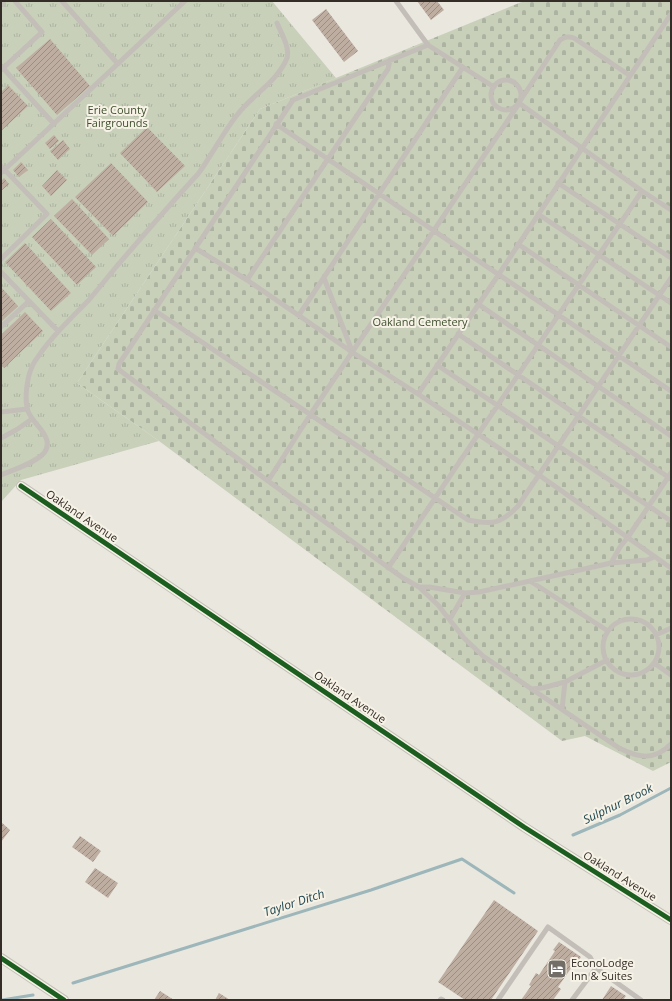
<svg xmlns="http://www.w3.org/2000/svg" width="672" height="1001" viewBox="0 0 672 1001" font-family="'Open Sans',sans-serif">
<defs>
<pattern id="cemetery-stones" width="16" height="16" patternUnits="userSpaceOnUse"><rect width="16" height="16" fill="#c8d0ba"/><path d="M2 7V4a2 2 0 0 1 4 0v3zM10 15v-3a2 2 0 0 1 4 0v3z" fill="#acb3a0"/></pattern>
<pattern id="park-tufts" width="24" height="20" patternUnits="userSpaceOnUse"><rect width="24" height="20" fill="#c8d0ba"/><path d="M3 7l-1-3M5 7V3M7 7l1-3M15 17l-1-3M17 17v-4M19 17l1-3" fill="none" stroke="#acb3a0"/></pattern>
<pattern id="building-hatch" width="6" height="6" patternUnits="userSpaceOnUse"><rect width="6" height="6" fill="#bdaea1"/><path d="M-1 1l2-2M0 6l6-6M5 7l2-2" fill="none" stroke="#9a8e83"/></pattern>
</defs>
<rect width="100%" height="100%" fill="#eae7df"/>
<path fill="url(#cemetery-stones)" d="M524 1H671V762L653 771 585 736 562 741 159 441 77 383 260 109Z"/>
<path fill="url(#park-tufts)" d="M1 1H272L336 78 260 109 77 383 159 441 21 480 1 502Z"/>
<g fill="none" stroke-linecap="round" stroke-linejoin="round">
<path stroke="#9cb6ba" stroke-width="3" d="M573 835 620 815 671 788
M73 983 371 890 462 859 514 893
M2 1000 33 995"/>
</g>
<path fill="url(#building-hatch)" d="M417 1H437L444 10 431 20Z
M326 9 358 51 344 62 312 20Z
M50 39 90 86 57 115 16 68Z
M8 85 28 106 1 131V92Z
M147 127 185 166 157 192 120 153Z
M54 135 59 141 50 149 45 143Z
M63 140 70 149 58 160 50 151Z
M21 162 28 170 19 177 13 170Z
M111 163 148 202 113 236 75 197Z
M57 170 67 180 51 196 42 186Z
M4 178 9 184 1 191V181Z
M72 199 109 239 92 255 54 216Z
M51 219 96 267 77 285 32 237Z
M25 243 71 293 51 311 5 262Z
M1 287 18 306 1 322Z
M25 312 43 331 4 368 1 365V335Z
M1 822 10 830 1 842Z
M80 836 101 851 93 862 72 847Z
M95 868 118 883 108 898 85 882Z
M494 900 538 931 491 1000H465L438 982Z
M559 942 581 957 575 965 574 964 558 987 561 989 553 1000 551 999 550 1000H521L531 986 529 985 536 973 539 975 555 951 553 950Z
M611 986 626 996 623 1000H602Z
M160 991 174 1000H154Z
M219 993 230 1000H215Z"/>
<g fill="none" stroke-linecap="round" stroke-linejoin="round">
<path stroke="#c3bfb8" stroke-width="5" d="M62 1 118 64
M396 1 428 45
M1 5 4 1
M2 67 54 124
M1 70 42 32 15 1
M491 95a15 15 0 1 1 30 0a15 15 0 1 1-30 0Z
M494 87 428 45 293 100 119 364 118 369 268 481 403 578 419 587 438 605 464 638 483 656 619 748C639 758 654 761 671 744
M520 101 560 40C565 37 568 36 574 38L629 75
M519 103 642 191 671 210
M276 124 671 391
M1 166 47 214 1 259
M1 173 185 1
M558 183 671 258
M538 214 671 303
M518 244 671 347
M195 248 247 280 352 352 418 394 539 475 671 568
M1 272 58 331
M324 278 352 351
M247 280 388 69 390 60
M478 304 671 436
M154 310 468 520C492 525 501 524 518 506L671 278
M299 315 463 67
M1 327 29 301
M458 334 671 479
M437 365 671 521
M418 394 499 274 671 14
M1 412 27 409
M1 438 16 430 32 419
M1 475C13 470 35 463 44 453 56 437 32 424 28 411 24 400 27 377 32 367 34 361 39 356 42 351 56 332 72 317 89 300 98 289 107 278 116 267 143 236 170 204 198 174 212 155 222 134 237 115 251 96 278 81 287 58 290 47 281 33 277 23
M268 481 310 415 518 105
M611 563 620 547 628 537 671 473
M388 568 642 191
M530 581 611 563 647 560 654 557
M419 587H429L465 593
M450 619 465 593 479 592 530 581 608 631
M603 647a28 28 0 1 1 56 0a28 28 0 1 1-56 0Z
M656 635 671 628
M654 663 671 675
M531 689 542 688 565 682
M562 709 565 682 607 660
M440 1000 441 999 443 1000
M498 1000 548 927 590 957 596 968
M572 1000 596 968 641 1000"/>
<path stroke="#c3bfb8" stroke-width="10" d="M21 486 524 827 671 920
M1 958 64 1000"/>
<g stroke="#f7f2e6" stroke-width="8">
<path id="cycleway" d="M21 486 524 827 671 920
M1 958 64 1000"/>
</g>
<use href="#cycleway" stroke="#1b5e20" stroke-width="5"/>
</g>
<defs>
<g id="hotel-square" transform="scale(1)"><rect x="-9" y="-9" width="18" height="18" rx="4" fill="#736d67" stroke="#f7f2e6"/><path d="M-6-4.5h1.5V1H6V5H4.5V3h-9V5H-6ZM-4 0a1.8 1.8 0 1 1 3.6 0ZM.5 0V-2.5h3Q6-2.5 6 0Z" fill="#fff"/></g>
</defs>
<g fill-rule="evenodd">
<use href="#hotel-square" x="557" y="969"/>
</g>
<g text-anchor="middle" stroke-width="4" stroke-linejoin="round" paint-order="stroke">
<g font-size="11" fill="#3e4f2d" stroke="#f7f2e6">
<text x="117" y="114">Erie County<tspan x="117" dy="13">Fairgrounds</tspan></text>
<text x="420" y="326">Oakland Cemetery</text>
</g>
<g font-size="11" fill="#332c27" stroke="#f7f2e6">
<text transform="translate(82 516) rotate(34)" y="4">Oakland Avenue</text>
<text transform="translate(350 697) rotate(34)" y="4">Oakland Avenue</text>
<text transform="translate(620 876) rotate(32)" y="4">Oakland Avenue</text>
</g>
<g font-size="11" fill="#332c27" stroke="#f7f2e6" text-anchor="start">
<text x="571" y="967">EconoLodge<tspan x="571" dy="13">Inn &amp; Suites</tspan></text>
</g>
<g font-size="12" font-style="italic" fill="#204751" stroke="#f7f2e6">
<text transform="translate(618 804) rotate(-26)" y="4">Sulphur Brook</text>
<text transform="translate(294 903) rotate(-18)" y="4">Taylor Ditch</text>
</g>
</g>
<rect width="672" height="1001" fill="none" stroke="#332c27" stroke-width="4"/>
</svg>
